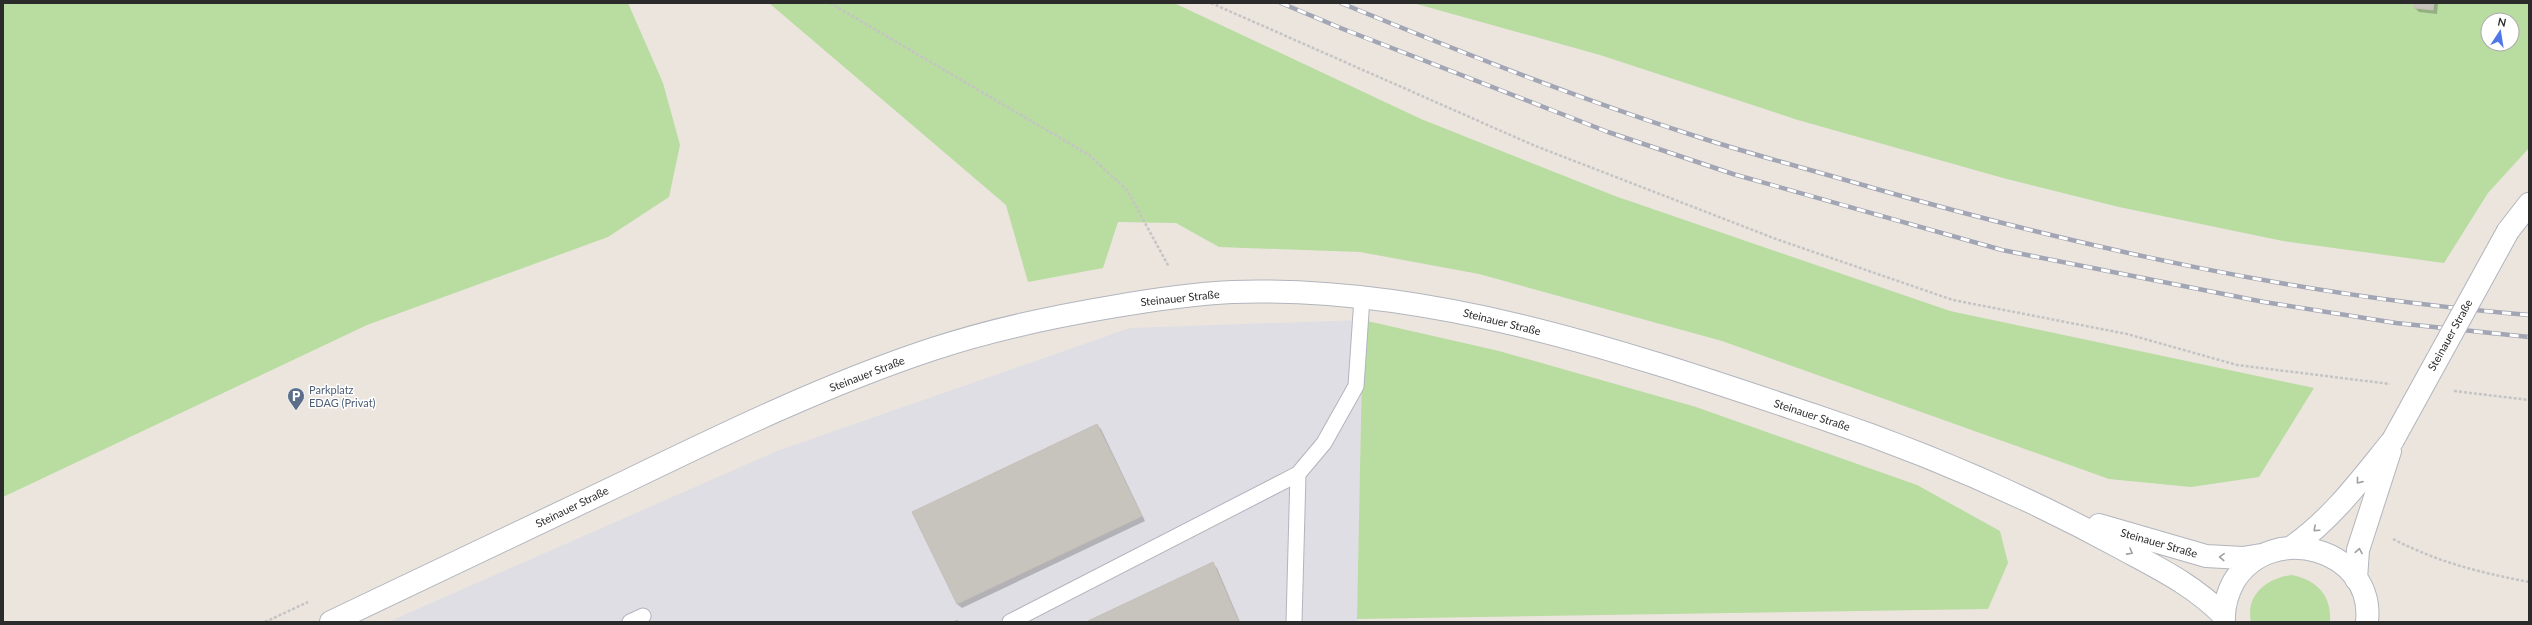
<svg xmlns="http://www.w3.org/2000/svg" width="2532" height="625" viewBox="0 0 2532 625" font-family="Lato,sans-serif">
<rect width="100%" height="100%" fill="#ebe5de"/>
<path fill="#dfdee4" d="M1363 320 1357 622H388L777 451 1130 328Z"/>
<path fill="#b9dca1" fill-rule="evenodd" d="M3 3H628L663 83 680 145 669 197 608 237 367 325 3 497Z
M769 3H1174L1421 119 1615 196 1950 311 2314 388 2259 477 2191 487 2109 479 1722 341 1479 274 1360 252 1219 247 1176 223 1118 222 1103 268 1028 282 1006 205Z
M1413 3H2529V148L2488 193 2444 263 2283 241 2119 207 2003 178 1798 120 1600 55ZM2488 20H2512V44H2488Z
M1363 320 1499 351 1696 407 1917 485 2000 531 2008 563 1988 609 1357 619Z
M2292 575C2317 580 2332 596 2330 622H2251C2245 594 2268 578 2292 575Z"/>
<path fill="#0003" d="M2416 3H2438L2437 14 2419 12 2415 8Z
M1097 425 1101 429 1145 521 962 608 957 604 913 512Z
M1212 563 1217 568 1240 622H1089Z
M957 620 959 622H952Z"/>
<path fill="#c7c3bd" stroke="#c6c0b8" d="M2415 3H2434L2433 10 2414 8Z
M1097 424 1142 516 957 604 912 512Z
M1213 562 1239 622H1086Z"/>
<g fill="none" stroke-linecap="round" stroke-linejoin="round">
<g stroke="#b2b5bd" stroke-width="17">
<path id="lane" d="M630 622 643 616
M1010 622 1298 474 1324 443 1356 386 1362 298
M1294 622 1298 474"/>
</g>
<g stroke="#b2b5bd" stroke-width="24">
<path id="secondary" d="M2508 231 2529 204
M2099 525 2206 556 2243 558 2261 555
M2293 546C2333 518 2362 478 2393 440
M2356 579 2358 550 2390 451
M331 622C429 575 527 528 625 482 726 433 827 384 933 349 991 330 1051 317 1111 307 1151 300 1191 294 1232 292 1433 285 1628 353 1816 416 1921 451 2026 496 2123 549 2160 569 2195 586 2224 616
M2224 622C2223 607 2227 594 2234 581 2272 520 2375 549 2367 622"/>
</g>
<path stroke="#c4c4c4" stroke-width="2.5" stroke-dasharray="3 2" stroke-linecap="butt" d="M830 3 1089 155 1127 190 1169 267
M1211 3 1533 145 1776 239 1953 300 2127 334 2237 365 2390 384
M2454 391 2529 400
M2393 539C2440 563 2478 572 2529 582
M265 622 308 602"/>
<use href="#lane" stroke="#fff" stroke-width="15"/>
<use href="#secondary" stroke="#fff" stroke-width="22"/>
<g stroke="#a2a5b3" stroke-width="4.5">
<path id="rail" d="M1281 3 1343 29 1608 132 1733 174 2002 250 2264 302 2396 323 2529 337
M1341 3C1455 50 1571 96 1689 134 1749 154 1812 170 1873 188 2087 249 2306 297 2529 315"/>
</g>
<use href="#rail" stroke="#fff" stroke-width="3" stroke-dasharray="9" stroke-linecap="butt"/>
<g stroke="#b2b5bd" stroke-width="24" stroke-linecap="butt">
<path id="secondary-bridge" d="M2393 440 2508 231"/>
</g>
<use href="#secondary-bridge" stroke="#fff" stroke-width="22"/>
</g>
<defs><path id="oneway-chevron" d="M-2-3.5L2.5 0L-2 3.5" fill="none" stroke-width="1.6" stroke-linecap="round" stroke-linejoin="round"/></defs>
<g stroke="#a0a0a0">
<use href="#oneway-chevron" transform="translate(2359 481) rotate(129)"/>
<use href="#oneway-chevron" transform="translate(2316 529) rotate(138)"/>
<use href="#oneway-chevron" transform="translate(2359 551) rotate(-80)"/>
<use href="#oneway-chevron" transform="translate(2130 552) rotate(29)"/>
<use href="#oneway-chevron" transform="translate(2222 557) rotate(-177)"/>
</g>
<defs>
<g id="parking-pin" transform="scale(0.9)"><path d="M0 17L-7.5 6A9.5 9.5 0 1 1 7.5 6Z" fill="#5c6f8a" stroke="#fff"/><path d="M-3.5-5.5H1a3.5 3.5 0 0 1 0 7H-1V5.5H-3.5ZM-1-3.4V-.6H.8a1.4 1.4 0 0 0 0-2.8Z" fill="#fff"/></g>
</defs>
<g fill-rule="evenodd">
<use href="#parking-pin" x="296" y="396"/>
</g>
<g text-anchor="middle" stroke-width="3" stroke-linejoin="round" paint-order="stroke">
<g font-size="11" fill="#2b2b2b" stroke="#fff">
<text transform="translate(1180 298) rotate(-6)" y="4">Steinauer Straße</text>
<text transform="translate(1502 322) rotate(14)" y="4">Steinauer Straße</text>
<text transform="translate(2450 335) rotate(-61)" y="4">Steinauer Straße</text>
<text transform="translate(867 374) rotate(-21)" y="4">Steinauer Straße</text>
<text transform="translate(1812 415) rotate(18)" y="4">Steinauer Straße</text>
<text transform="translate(572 507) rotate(-26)" y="4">Steinauer Straße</text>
<text transform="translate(2159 543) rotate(16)" y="4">Steinauer Straße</text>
</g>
<g font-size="11" fill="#4e5e75" stroke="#fff" text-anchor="start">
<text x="309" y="394">Parkplatz<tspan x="309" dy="13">EDAG (Privat)</tspan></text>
</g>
</g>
<rect width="2532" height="625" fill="none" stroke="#2b2b2b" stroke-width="8"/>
<g transform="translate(2500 32) rotate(12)"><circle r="19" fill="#ffffff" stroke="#aaaaaa"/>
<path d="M0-3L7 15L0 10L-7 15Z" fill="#5077e7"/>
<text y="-6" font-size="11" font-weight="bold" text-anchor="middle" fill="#2b2b2b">N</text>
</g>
</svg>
